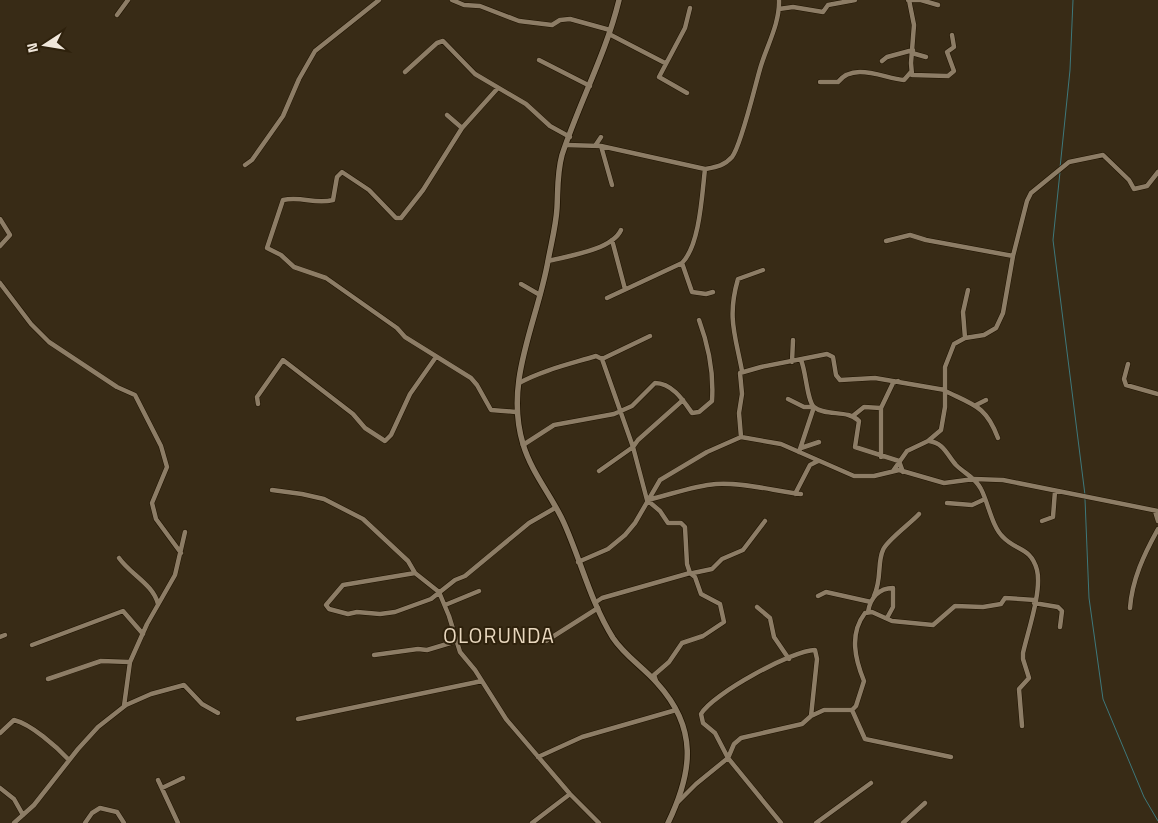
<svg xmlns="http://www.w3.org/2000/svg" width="1158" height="823" viewBox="0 0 1158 823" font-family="'Titillium Web',sans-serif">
<rect width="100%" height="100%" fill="#382b16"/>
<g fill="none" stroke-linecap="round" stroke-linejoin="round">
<path stroke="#3e787b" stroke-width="1" d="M1060 168 1070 70 1073 0
M1060 172 1053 240 1085 495
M1085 499 1089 598 1103 699 1144 797 1158 821"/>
<g stroke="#1f1301" stroke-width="5.5">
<path id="minor" d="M452 0 464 5 480 6 519 21 552 25 560 20 570 19 610 30
M908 0H921L938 5
M909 0 914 25 911 63 912 75 948 76 954 71 947 52 954 47 952 35
M779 9 793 7 823 12 828 5 855 0
M117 15 128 0
M609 34 665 63
M912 53 926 57
M539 60 590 86
M882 61 887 57 913 50
M405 72 437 43 443 41 475 74 526 104 550 126 570 137
M820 82H838C854 62 883 78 904 80L911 72
M497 89 462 128 423 190 401 218H396L369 190 342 172 337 177 333 200C315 205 303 196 283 200L267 248 281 255 294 267 326 278 397 328 405 337 471 378 477 385 491 410 516 412
M687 93 659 77 685 28 690 8
M447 115 462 128
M566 145 601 146 705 169C716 167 724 166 732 157 741 146 755 86 760 69 766 47 780 24 779 0
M595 146 601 137
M601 146 612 185
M245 165 252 160 283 116 299 79 315 51 379 0
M0 219 10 235 0 246
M612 240 625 289
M886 241 910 235 926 240 1013 256
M548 261C568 256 612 250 621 230
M682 263 692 292 706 294 713 292
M0 283 31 324 49 342 117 387 135 395 161 446 167 467 152 503 156 519 181 553
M521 284 540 295
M607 298 682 263C700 245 702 194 705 169
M965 338 963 312 968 290
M602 359 650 336
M801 360C806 371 807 401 814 407 826 417 848 409 859 421L855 447 899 461 903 472
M792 362 793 340
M1128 364 1124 379 1126 385 1158 394
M742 371C735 334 727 317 738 279L763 270
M519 383C543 370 570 364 596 356L602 359 633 447 647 500 660 511 668 523H681L685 527 687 564 690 573 602 598 596 602
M945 391C974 405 986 406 998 438
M788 399 804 407H814L799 452
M258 404 257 397 283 360 353 414 365 428 385 441 391 435 410 394 436 357
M976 405 986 400
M881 408 893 383 898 381
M854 415 864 407 881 408V457
M741 437 739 413 742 394 740 373 761 367 827 354 833 357 836 375 840 380 875 378 945 390
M929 441C944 443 947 455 956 465 965 474 975 477 981 489 988 502 992 527 1003 537 1016 551 1031 547 1037 570 1042 591 1028 631 1023 653V659L1029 678 1019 689 1022 726
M523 445 554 425 614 414 632 406 655 383C672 383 683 400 692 413L699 412 712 401C714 372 709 347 699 320
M801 448 819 442
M599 471 633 447 638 440 683 400
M893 471 907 451 928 441 941 430 945 407V367L954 344 965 338 984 335 996 328 1003 313 1013 256 1027 201 1031 193 1069 162 1103 155 1129 180 1134 189 1147 186 1158 172
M272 490 302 494 324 499 363 519 408 561 415 573 439 592 449 616 460 652 475 670 506 719 570 794 599 823
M795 494 810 465 818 461
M647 500C670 495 692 486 716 484 741 482 775 491 801 494
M947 503 972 505 985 499
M1155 511 1158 521
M1042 521 1053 517 1055 491
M119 558C131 575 153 584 158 604
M578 562 608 549 625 535 635 523 660 480 707 452 741 437 781 444 854 476H874L899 470 944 483 974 479 1003 480 1158 511
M415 573 343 585 326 605 329 609 348 614 357 612 380 614 395 612 431 599 455 580 465 576 529 523 555 508
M693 573 712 569 722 559 743 550 765 521
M818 596 826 592 871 602
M874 596C882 579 877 563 883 550 886 541 911 523 919 514
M1034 603 1058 607 1062 611 1060 627
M445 605 479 591
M757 607 770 618 774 637 789 659
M1130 608C1132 580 1144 554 1158 529
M868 612C870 598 879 588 893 588V607L887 618
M0 637 5 635
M546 641 598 608
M32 645 123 611 143 634
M374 655 418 649 427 650 457 641
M48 679 101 661 130 662
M656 681 654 675 669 662 682 643 703 636 724 622 720 604 701 594 695 577 690 573
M124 706 130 662 147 624 175 575 185 532
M852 710 856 706 864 681C855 659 849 634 865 613L872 612 892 621 933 625 955 606 983 607 1001 604 1005 598 1035 600
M852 710 865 739 951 757
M298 719 482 681
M0 733 14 720C31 724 57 747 69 760
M538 757 582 737 676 710
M158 780 178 823
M0 788 14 799 23 815
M162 788 183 778
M678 802 696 784 728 758 734 744 741 738 802 724 811 716 824 710H852
M14 823 34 805 78 749 98 727 126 705 151 694 184 685 202 704 218 713
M85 823 92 813 100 808 117 812 124 823
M532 823 570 794
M781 823 728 758 715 733 703 723 701 714C712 694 793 650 815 650L817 659 811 716
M816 823 871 783
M903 823 925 803"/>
</g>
<g stroke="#1f1301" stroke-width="7">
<path id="tertiary" d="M619 0C606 54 579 103 562 155 557 173 558 190 557 208 556 226 551 244 548 261 537 323 504 381 523 444 532 474 552 496 564 523 581 561 591 603 613 638 625 656 643 667 657 683 698 728 693 771 668 823"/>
</g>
<use href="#minor" stroke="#8d7d66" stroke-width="4.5"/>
<use href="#tertiary" stroke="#8d7d66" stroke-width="5.5"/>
</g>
<g text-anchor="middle" stroke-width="4" stroke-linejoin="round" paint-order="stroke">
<g font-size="21" letter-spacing="1" fill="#e9d8bf" stroke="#2e210c">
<text x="499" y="643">OLORUNDA</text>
</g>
</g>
<g transform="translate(45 45) rotate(258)" stroke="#2e210c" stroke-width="4" paint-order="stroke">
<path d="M0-4L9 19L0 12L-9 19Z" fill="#efe6da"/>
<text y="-8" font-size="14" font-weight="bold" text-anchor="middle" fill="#efe6da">N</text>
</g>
</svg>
